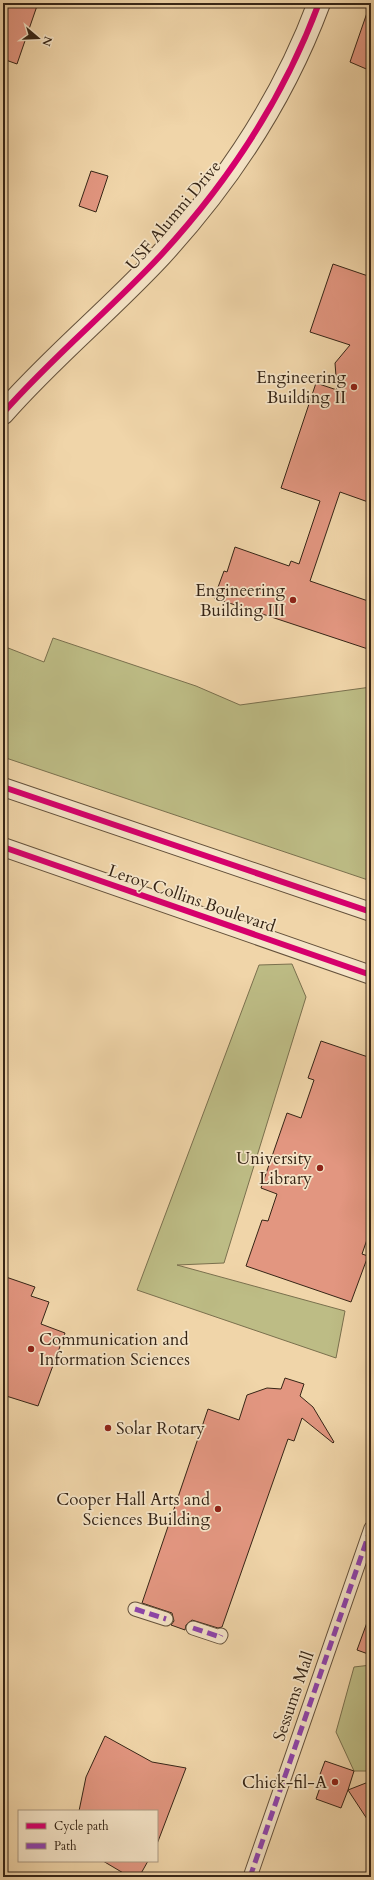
<svg xmlns="http://www.w3.org/2000/svg" width="374" height="1880" viewBox="0 0 374 1880" font-family="Cardo,serif">
<rect width="100%" height="100%" fill="#f0d5a9"/>
<filter id="stains"><feTurbulence type="fractalNoise" baseFrequency=".005" numOctaves="4"/><feColorMatrix values="0 0 0 0 .2 0 0 0 0 .09 0 0 0 0 .02 0 0 0 .5 -.17"/></filter>
<radialGradient id="worn" r=".72"><stop offset=".6" stop-color="#630" stop-opacity="0"/><stop offset="1" stop-color="#630" stop-opacity=".3"/></radialGradient>
<path fill="#bdbc85" stroke="#7a704e" d="M53 638 196 686 240 705 371 687V881L3 757V646L44 662Z
M292 964 306 997 224 1263 177 1265 345 1311 336 1358 137 1290 259 965Z
M371 1665V1771H354L336 1732 354 1667Z"/>
<path fill="#e29680" stroke="#362516" d="M3 3H38L17 64 3 59Z
M369 7H371V71L350 62Z
M91 171 108 176 96 212 79 206Z
M333 264 371 277V503L340 492 310 581 371 602V650L214 598 224 571 227 572 235 547 289 566 291 561 299 564 320 501 281 488 316 383 337 390 335 363 350 345 310 332Z
M321 1041 371 1058V1228L362 1254 368 1256 351 1302 246 1266 262 1220 268 1221 277 1194 261 1188 287 1113 301 1118 314 1080 308 1078Z
M3 1276 35 1287 31 1296 49 1302 41 1324 65 1333 38 1406 3 1395Z
M285 1378 304 1384 300 1396 313 1407 334 1442 333 1443 302 1418 294 1441 288 1439 222 1627 218 1628 192 1620 186 1625 185 1630 171 1625 174 1621 172 1613 142 1603 208 1409 239 1420 247 1395 267 1388 281 1389Z
M369 1617H371V1655L357 1650Z
M105 1736 152 1762 186 1768 157 1844V1811H79L86 1777Z
M325 1761 354 1771 348 1790 371 1781V1825L348 1790 341 1808 316 1799 323 1779 319 1777Z
M103 1861H148L139 1877H130Z"/>
<g fill="none" stroke-linecap="round" stroke-linejoin="round">
<g stroke="#64513b" stroke-width="15">
<path id="pedestrian" d="M135 1609 166 1619
M193 1628 220 1637 221 1635
M250 1877 371 1528"/>
</g>
<g stroke="#64513b" stroke-width="20">
<path id="minor" d="M3 787 371 912
M3 847 371 975"/>
</g>
<g stroke="#64513b" stroke-width="24">
<path id="tertiary" d="M3 413C52 357 110 310 161 255 229 181 284 97 319 3"/>
</g>
<use href="#pedestrian" stroke="#f5e4c7" stroke-width="13"/>
<use href="#minor" stroke="#f5e4c7" stroke-width="18"/>
<use href="#tertiary" stroke="#f5e4c7" stroke-width="22"/>
<path stroke="#8e44ad" stroke-width="5" stroke-dasharray="10 5" stroke-linecap="butt" d="M135 1609 166 1619
M193 1628 220 1637 221 1635
M250 1877 371 1528"/>
<g stroke="#f5e4c7" stroke-width="8">
<path id="cycleway" d="M3 413C52 357 110 310 161 255 229 181 284 97 319 3
M3 787 371 912
M3 847 371 975"/>
</g>
<use href="#cycleway" stroke="#d6006c" stroke-width="6"/>
</g>
<g fill="#8f2418" stroke="#f5e4c7" stroke-width="1.5">
<circle cx="354" cy="387" r="4"/>
<circle cx="293" cy="600" r="4"/>
<circle cx="320" cy="1168" r="4"/>
<circle cx="31" cy="1349" r="4"/>
<circle cx="108" cy="1428" r="4"/>
<circle cx="218" cy="1509" r="4"/>
<circle cx="335" cy="1782" r="4"/>
</g>
<g text-anchor="middle" stroke-width="3.5" stroke-linejoin="round" paint-order="stroke">
<g font-size="17" fill="#362516" stroke="#f5e4c7">
<text transform="translate(173 215) rotate(-50)" y="6">USF Alumni Drive</text>
<text transform="translate(192 898) rotate(19)" y="6">Leroy Collins Boulevard</text>
<text transform="translate(293 1696) rotate(-71)" y="6">Sessums Mall</text>
</g>
<g font-size="17" fill="#362516" stroke="#f5e4c7" text-anchor="end">
<text x="346" y="383">Engineering<tspan x="346" dy="20">Building II</tspan></text>
<text x="285" y="596">Engineering<tspan x="285" dy="20">Building III</tspan></text>
<text x="312" y="1164">University<tspan x="312" dy="20">Library</tspan></text>
<text x="39" y="1345" text-anchor="start">Communication and<tspan x="39" dy="20">Information Sciences</tspan></text>
<text x="116" y="1434" text-anchor="start">Solar Rotary</text>
<text x="210" y="1505">Cooper Hall Arts and<tspan x="210" dy="20">Sciences Building</tspan></text>
<text x="327" y="1788">Chick-fil-A</text>
</g>
</g>
<rect width="374" height="1880" fill="none" stroke="#f0d5a9" stroke-width="16"/>
<rect x="4" y="4" width="366" height="1872" fill="none" stroke="#362516" stroke-width="2"/>
<rect x="8" y="8" width="358" height="1864" fill="none" stroke="#362516"/>
<rect x="18" y="1810" width="140" height="52" fill="#f5e4c7" stroke="#a99880"/>
<rect x="26" y="1823" width="20" height="6" fill="#d6006c" stroke="#a99880"/>
<text x="54" y="1830" font-size="12" fill="#362516">Cycle path</text>
<rect x="26" y="1843" width="20" height="6" fill="#8e44ad" stroke="#a99880"/>
<text x="54" y="1850" font-size="12" fill="#362516">Path</text>
<g transform="translate(38 38) rotate(109)" stroke="#f5e4c7" stroke-width="3" paint-order="stroke">
<path d="M0-3L7 15L0 10L-7 15Z" fill="#362516"/>
<text y="-6" font-size="11" font-weight="bold" text-anchor="middle" fill="#362516">N</text>
</g>
<rect width="100%" height="100%" filter="url(#stains)"/>
<rect width="100%" height="100%" fill="url(#worn)"/>
</svg>
